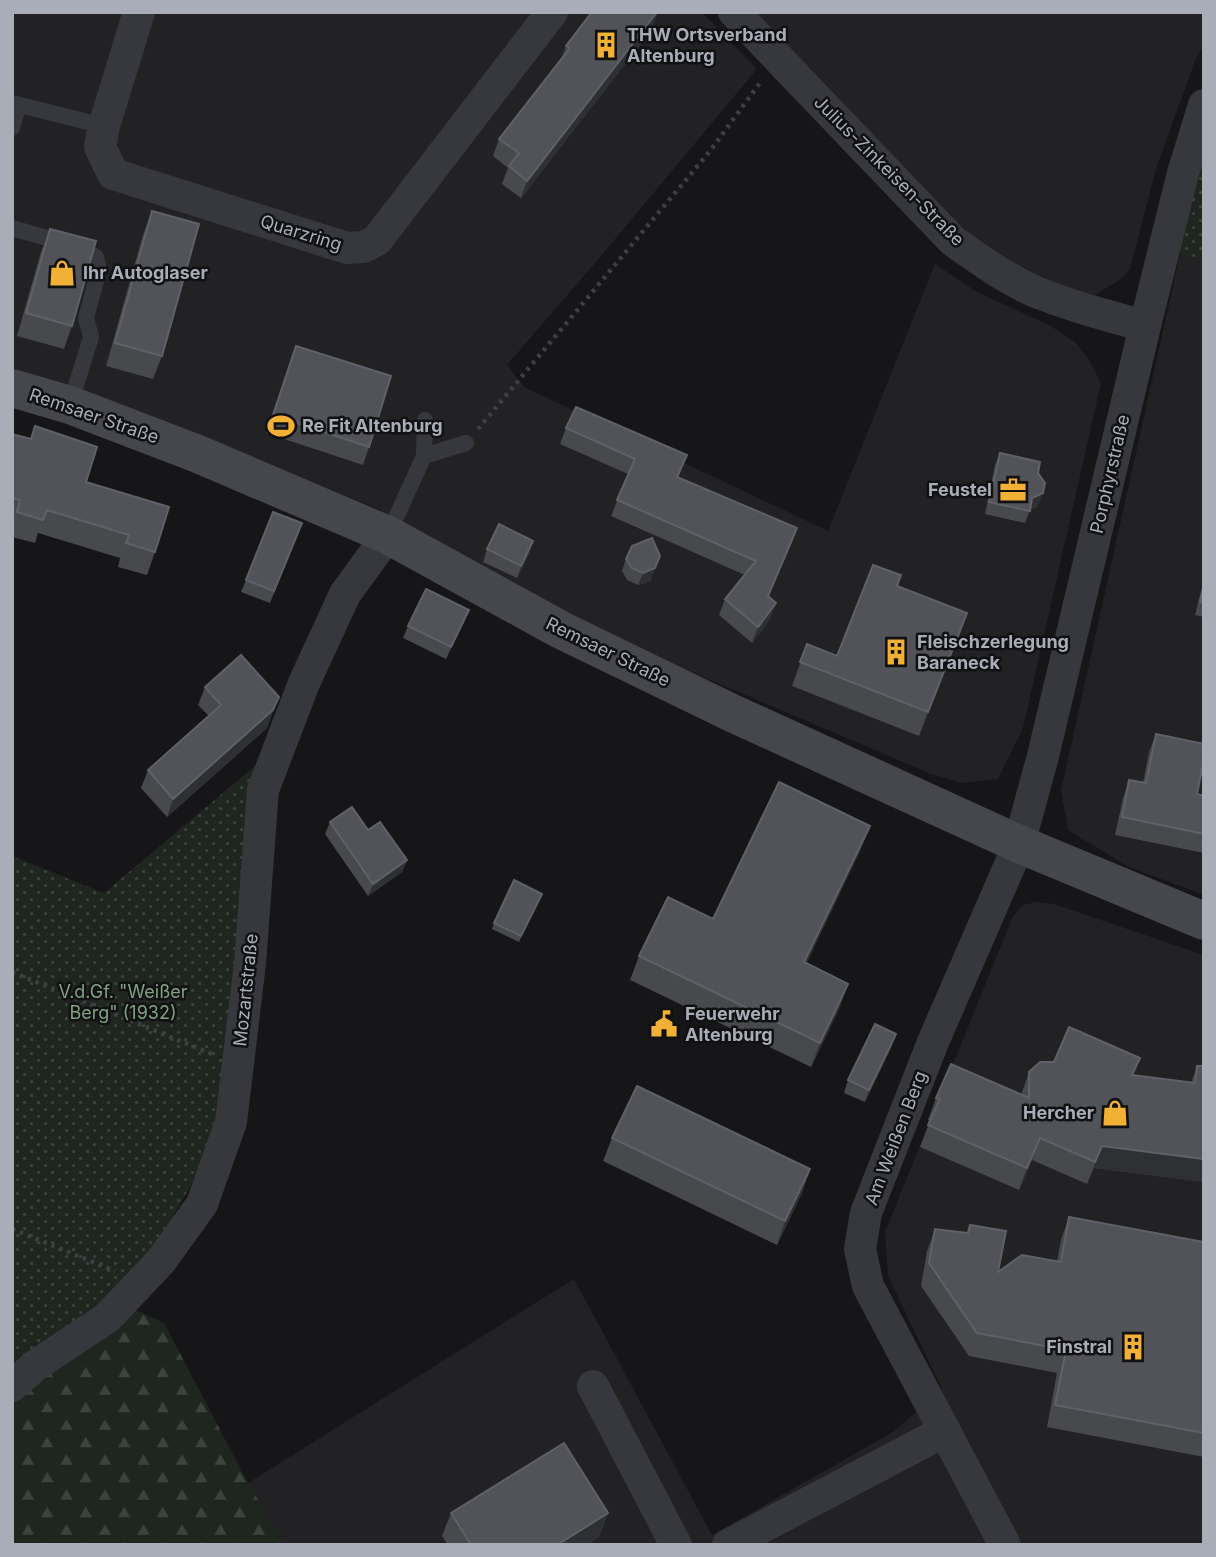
<svg xmlns="http://www.w3.org/2000/svg" width="1216" height="1557" viewBox="0 0 1216 1557" font-family="Inter,sans-serif">
<defs>
<pattern id="grass-dots" width="8" height="8" patternUnits="userSpaceOnUse" patternTransform="scale(1.75)"><rect width="8" height="8" fill="#1e261f"/><path d="M2 2h.1M6 6h.1" fill="none" stroke="#3c433d" stroke-width="1.8" stroke-linecap="round"/></pattern>
<pattern id="forest-firs" width="22" height="20" patternUnits="userSpaceOnUse" patternTransform="scale(1.75)"><rect width="22" height="20" fill="#1e261f"/><path d="M5 1l3.5 6h-7zM16 11l3.5 6h-7z" fill="#3c433d"/></pattern>
</defs>
<rect width="100%" height="100%" fill="#161618"/>
<path fill="#222225" d="M12 12H702L757 69 596 262 507 365 524 387 828 531 935 264 977 292 1051 326 1076 343 1090 361 1101 383 1023 728 998 779 962 783 931 774 663 660 591 626 378 509 77 388 12 368Z
M753 12H1204V45L1196 58 1156 169 1130 269 1121 279 1095 295 1067 289 1005 260 964 231Z
M1180 254 1204 259V895L1127 866 1068 830 1061 791Z
M1036 902 1054 904 1204 955V1545H285L248 1483 574 1279 712 1535 893 1432 942 1389 888 1276 885 1232 1013 916 1023 905Z"/>
<path fill="url(#grass-dots)" d="M1204 147V259L1180 254 1187 208Z
M255 766 245 844 235 1006 219 1106 198 1173 160 1239 109 1298 12 1367V856L104 893Z"/>
<path fill="url(#forest-firs)" d="M109 1298 164 1323 248 1483 285 1545H12V1367Z"/>
<g fill="none" stroke-linecap="round" stroke-linejoin="round">
<path stroke="#3d3f44" stroke-width="4.5" stroke-dasharray="3.5 5" stroke-linecap="butt" d="M478 429 710 151 762 80
M12 972 212 1054
M12 1229 115 1271"/>
<path stroke="#37383d" stroke-width="16" d="M12 103 104 126
M12 128 19 105
M12 228 81 248 96 257 99 270 86 318 91 337 70 405
M424 456 466 443
M388 535 424 456 425 420"/>
<path stroke="#37383d" stroke-width="32" d="M139 12 104 126 100 147 113 174 347 248 364 247 377 240 552 12
M734 12 953 241C980 260 1006 279 1036 292 1071 306 1108 316 1145 326
M12 1386 36 1365 107 1318 161 1261 202 1204 231 1122 250 963 263 790 304 683 345 594 388 535
M593 1386 676 1545
M728 1545 945 1431
M1005 1545 868 1286 860 1249 866 1213 933 1042 1019 844 1043 756 1145 326 1183 173 1204 105"/>
<path stroke="#45474d" stroke-width="38" d="M12 388 70 405 198 454 388 535 561 630 732 713 1019 844 1204 921"/>
</g>
<path fill="#47494d" d="M653 28 521 198 502 184 508 168 493 156 499 139 562 57 566 46Z
M152 211 162 356 153 379 106 366 143 235Z
M50 229 72 326 64 349 17 336 41 252Z
M296 346 369 447 363 465 266 433Z
M35 426 86 482 155 552 147 575 118 567 120 558 38 533 35 543 12 537V434L31 439Z
M566 428 678 477 791 544 768 597 770 619 752 643 719 615 725 599 745 575 611 516 628 474 560 444Z
M1000 453 1038 473V506L1030 510 1025 523 985 514 995 465Z
M302 523 270 603 241 592 246 580Z
M533 541 529 554 517 578 483 562 487 549Z
M626 559 651 581 638 585 627 580 622 571Z
M1204 579V617L1195 615Z
M897 586 967 613 919 736 792 686 807 644 837 656Z
M469 610 464 622 446 659 403 638 408 626Z
M205 687 267 728 167 817 141 788 148 770 209 716 198 705Z
M1156 734 1197 794 1204 796V853L1115 835 1123 798 1129 780 1143 783 1149 752Z
M330 822 368 830 407 860 402 872 368 896 325 834Z
M861 849 806 964 840 1007 811 1067 630 980 639 956 713 919Z
M539 900 519 942 492 929 494 923Z
M892 1046 865 1102 844 1093 848 1080Z
M1197 1066 1204 1182 1094 1168 1087 1184 1032 1160 1019 1190 920 1147 930 1121 928 1120 936 1098 1021 1095 1029 1072 1133 1075 1191 1083Z
M612 1138 810 1169 802 1193 777 1245 603 1161Z
M1069 1217 1204 1242V1457L1047 1427 1057 1373 969 1356 921 1286 927 1251 935 1229 967 1233 970 1225 998 1272 1057 1261 1061 1240Z
M451 1513H608L599 1537 586 1545H448L442 1536Z"/>
<path fill="#2f3033" d="M657 12H658L653 28 521 198 527 181Z
M1043 493 1038 506 1028 511 1032 498Z
M797 528 791 544 762 612 768 596Z
M533 541 529 554 517 578 521 566Z
M660 556 651 581 638 585 643 573Z
M776 603 770 619 752 643 758 627Z
M469 610 464 622 446 659 451 647Z
M967 613 959 636 919 736 928 712Z
M279 697 267 728 167 817 173 799Z
M870 826 861 849 795 986 804 962Z
M407 860 402 872 368 896 373 884Z
M848 984 840 1007 811 1067 820 1043Z
M896 1034 892 1046 865 1102 869 1090Z
M1040 1138 1032 1160 1019 1190 1027 1168Z
M1102 1146 1204 1159V1182L1094 1168 1087 1184Z
M810 1169 802 1193 777 1245 785 1221Z
M608 1513 599 1537 586 1545H557Z"/>
<path fill="#525359" stroke="#5f6168" stroke-width="2" d="M592 12H657L527 181 509 166 519 153 499 139 570 48 566 46Z
M152 211 199 224 162 356 115 343Z
M50 229 96 241 72 326 26 313Z
M296 346 391 376 369 447 273 415Z
M576 407 687 455 677 477 797 528 768 596 776 603 758 627 725 599 756 561 617 500 635 459 566 428Z
M35 426 97 447 86 482 169 507 155 552 126 543 129 535 47 510 43 520 17 512 20 500 12 498V434L31 439Z
M1000 453 1040 462 1038 473 1045 483 1043 493 1032 498 1030 511 989 502Z
M273 512 302 523 274 591 246 580Z
M499 524 533 541 521 566 487 549Z
M652 538 660 556 655 568 643 573 632 568 626 559 632 546Z
M873 565 901 575 897 586 967 613 928 712 800 662 807 644 837 656Z
M1204 585V603L1200 602Z
M426 589 469 610 451 647 408 626Z
M241 655 279 697 273 710 173 799 148 770 221 705 205 687Z
M1156 734 1204 744V759L1197 794 1204 796V834L1122 817 1129 780 1146 783Z
M779 782 870 826 804 962 848 984 820 1043 639 956 668 897 713 919Z
M352 807 368 830 380 822 407 860 373 884 330 822Z
M514 880 542 894 521 936 494 923Z
M875 1024 896 1034 869 1090 848 1080Z
M1069 1027 1140 1058 1132 1075 1195 1083 1197 1066H1204V1159L1102 1146 1095 1162 1040 1138 1027 1168 928 1125 940 1099 936 1098 951 1064 1029 1098V1072L1040 1062H1054Z
M637 1086 810 1169 785 1221 612 1138Z
M1069 1217 1204 1242V1433L1055 1405 1066 1350 977 1333 929 1263 935 1229 968 1233 970 1225 1006 1231 998 1272 1022 1255 1061 1262Z
M564 1443 608 1513 557 1545H471L451 1513Z"/>
<defs>
<g id="building-bare" transform="scale(2.1)"><path d="M-4-6H4V6H1V3H-1V6H-4ZM-2.5-4.3h1.7v1.8h-1.7ZM.8-4.3h1.7v1.8H.8ZM-2.5-1h1.7V.8h-1.7ZM.8-1h1.7V.8H.8Z" fill="#f2b134" stroke="#111113" stroke-width="2.5" paint-order="stroke"/></g>
<g id="shop-bare" transform="scale(2.1)"><path d="M-5-2.5h2.3a2.7 3.5 0 0 1 5.4 0H5L5.5 6h-11ZM-1.5-2.5h3a1.5 2.3 0 0 0-3 0Z" fill="#f2b134" stroke="#111113" stroke-width="2.5" paint-order="stroke"/></g>
<g id="stadium-bare" transform="scale(2.1)"><path d="M0-5a6.5 5 0 1 0 0 10a6.5 5 0 1 0 0-10ZM-3.5-1.8h7v3.6h-7Z" fill="#f2b134" stroke="#111113" stroke-width="2.5" paint-order="stroke"/></g>
<g id="office-bare" transform="scale(2.1)"><path d="M-6-3h4V-5.5h4V-3h4V5H-6ZM-1-4.5V-3h2v-1.5ZM-6 0V1H6V0Z" fill="#f2b134" stroke="#111113" stroke-width="2.5" paint-order="stroke"/></g>
<g id="civic-bare" transform="scale(2.1)"><path d="M-.6-6.5H3V-4.5H.6V-3L4-1V1h2V6H-6V1h2V-1L-.6-3ZM-1.2 2.5V6h2.4V2.5Z" fill="#f2b134" stroke="#111113" stroke-width="2.5" paint-order="stroke"/></g>
</defs>
<g fill-rule="evenodd">
<use href="#building-bare" x="606" y="45"/>
<use href="#shop-bare" x="62" y="273"/>
<use href="#stadium-bare" x="281" y="426"/>
<use href="#office-bare" x="1013" y="490"/>
<use href="#building-bare" x="896" y="652"/>
<use href="#civic-bare" x="664" y="1024"/>
<use href="#shop-bare" x="1115" y="1113"/>
<use href="#building-bare" x="1133" y="1347"/>
</g>
<g text-anchor="middle" stroke-width="5" stroke-linejoin="round" paint-order="stroke">
<g font-size="18" font-weight="bold" fill="#a8adb8" stroke="#111113" text-anchor="start">
<text x="627" y="41">THW Ortsverband<tspan x="627" dy="21">Altenburg</tspan></text>
<text x="83" y="279">Ihr Autoglaser</text>
<text x="302" y="432">Re Fit Altenburg</text>
<text x="992" y="496" text-anchor="end">Feustel</text>
<text x="917" y="648">Fleischzerlegung<tspan x="917" dy="21">Baraneck</tspan></text>
<text x="685" y="1020">Feuerwehr<tspan x="685" dy="21">Altenburg</tspan></text>
<text x="1094" y="1119" text-anchor="end">Hercher</text>
<text x="1112" y="1353" text-anchor="end">Finstral</text>
</g>
<g font-size="18" fill="#a8adb8" stroke="#111113">
<text transform="translate(889 171) rotate(45)" y="6">Julius-Zinkeisen-Straße</text>
<text transform="translate(301 233) rotate(17)" y="6">Quarzring</text>
<text transform="translate(94 416) rotate(19)" y="6">Remsaer Straße</text>
<text transform="translate(1110 474) rotate(-77)" y="6">Porphyrstraße</text>
<text transform="translate(608 652) rotate(26)" y="6">Remsaer Straße</text>
<text transform="translate(246 990) rotate(-84)" y="6">Mozartstraße</text>
<text transform="translate(896 1138) rotate(-69)" y="6">Am Weißen Berg</text>
</g>
<g font-size="18" fill="#7fa381" stroke="#111113">
<text x="123" y="998">V.d.Gf. "Weißer<tspan x="123" dy="21">Berg" (1932)</tspan></text>
</g>
</g>
<rect width="1216" height="1557" fill="none" stroke="#a8adb8" stroke-width="28"/>
</svg>
